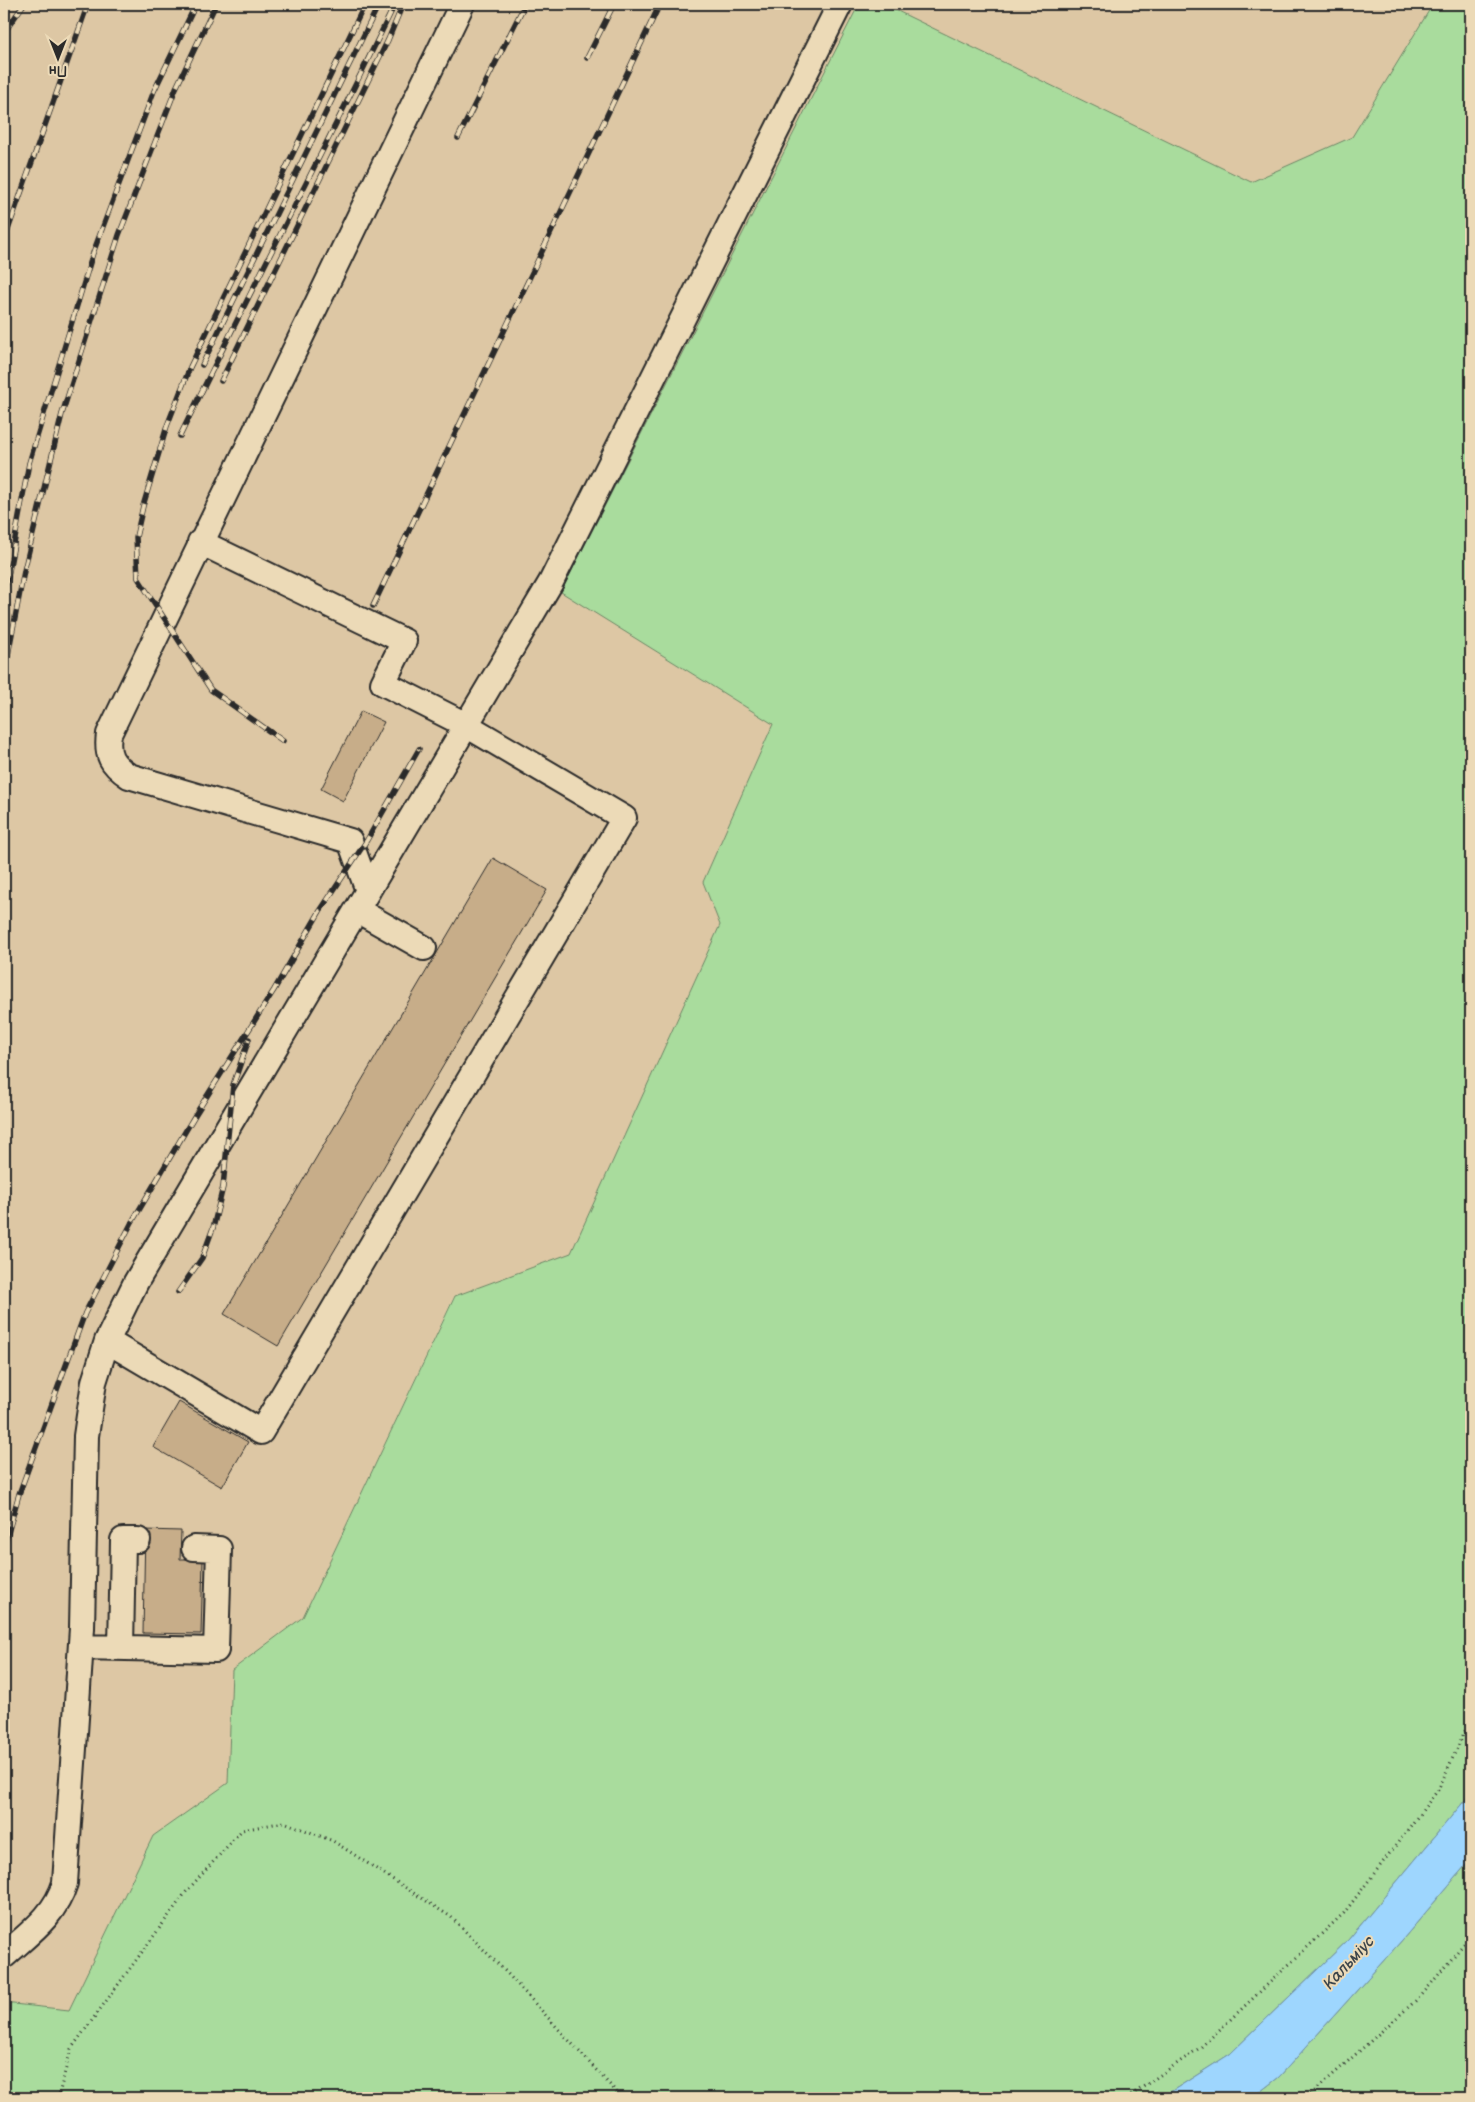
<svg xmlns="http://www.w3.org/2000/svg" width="1475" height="2102" viewBox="0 0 1475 2102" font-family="'Balsamiq Sans',sans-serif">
<rect width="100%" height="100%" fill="#ecd7b2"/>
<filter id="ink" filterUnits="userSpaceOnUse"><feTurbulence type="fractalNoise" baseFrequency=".02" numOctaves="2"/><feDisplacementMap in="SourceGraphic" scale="10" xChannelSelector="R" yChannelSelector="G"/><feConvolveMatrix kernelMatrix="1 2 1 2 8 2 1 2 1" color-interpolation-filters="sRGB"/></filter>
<g filter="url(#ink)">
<path fill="#ddc7a4" d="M4 4H859L561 592 773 724 703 881 720 925 571 1253 454 1296 303 1617 232 1670 228 1783 153 1836 69 2011 4 2003Z
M883 4H1433L1352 137 1251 182Z"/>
<path fill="#a9dc9d" stroke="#6a8464" d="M859 4H883L1251 182 1352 137 1433 4H1471V1793L1349 1939 1230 2054 1161 2098H4V2003L69 2010 153 1836 228 1783 232 1670 303 1617 455 1296 571 1253 720 925 703 882 773 724 561 592Z
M1471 1859V2098H1252L1279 2077 1403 1939Z"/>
<path fill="#9ed6fe" stroke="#7092aa" d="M1471 1793V1859L1403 1939 1279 2077 1252 2098H1161L1230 2054 1349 1939Z"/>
<path fill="#c7ad89" stroke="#2b2b2b" d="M361 711 384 722 343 801 321 789Z
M493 858 547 890 278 1346 224 1314Z
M179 1402 248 1442 222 1487 153 1447Z
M145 1530 181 1531 180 1559H203L201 1634 143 1633Z"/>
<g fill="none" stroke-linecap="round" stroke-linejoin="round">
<g stroke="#2b2b2b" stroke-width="28">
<path id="minor" d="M368 891 350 841 129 776C111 764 106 755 109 734L462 4
M357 910 424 948
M107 1341 261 1432 624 818 466 725 383 683 404 641 200 542
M81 1647 216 1650 219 1549 194 1548
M121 1648 123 1540H138
M4 1956C29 1933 55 1916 65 1883L82 1628 86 1436 94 1382 107 1341 136 1282 551 582 840 4"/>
</g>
<path stroke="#2b2b2b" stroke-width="3" stroke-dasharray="1 4" stroke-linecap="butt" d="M58 2098 71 2049 186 1892 242 1830 284 1822 333 1841 451 1917 506 1972 622 2098
M1127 2098 1201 2047 1344 1913 1438 1790 1471 1718
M1307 2098 1422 1995 1471 1935"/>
<use href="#minor" stroke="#ecdab7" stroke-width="24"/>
<g stroke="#2b2b2b" stroke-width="5.5">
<path id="rail" d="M4 33 24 4
M587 58 614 4
M458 138 525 4
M4 241 88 4
M202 365 379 4
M221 381 388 40 403 4
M180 436C250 291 325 149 395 4
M4 598 29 463 93 253 154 91 196 4
M373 606 660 4
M4 676 24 571 62 414 119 235 176 88 216 4
M283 741 211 690 138 578 136 537 143 506 167 426 190 367 365 4
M178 1292 202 1258 213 1228 223 1187 233 1085 249 1039
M4 1547 19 1494 85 1313 132 1222 195 1115 274 990 320 911 367 840 419 749"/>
</g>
<use href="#rail" stroke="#ecdab7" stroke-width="4" stroke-dasharray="11" stroke-linecap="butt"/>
</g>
</g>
<g text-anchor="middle" stroke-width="4" stroke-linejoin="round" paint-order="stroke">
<g font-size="16" font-style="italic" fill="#3c454b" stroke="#ecdab7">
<text transform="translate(1348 1962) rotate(-47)" y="6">Кальміус</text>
</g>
</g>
<rect width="1475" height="2102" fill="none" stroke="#ecdab7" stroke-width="20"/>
<rect x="10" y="10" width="1455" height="2082" fill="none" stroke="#2b2b2b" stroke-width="2" filter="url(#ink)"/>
<g transform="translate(58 58) rotate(180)" stroke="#ecdab7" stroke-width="4" paint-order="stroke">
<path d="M0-4L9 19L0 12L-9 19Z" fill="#2b2b2b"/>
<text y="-8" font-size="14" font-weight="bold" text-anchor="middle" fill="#2b2b2b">Пн</text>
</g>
</svg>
